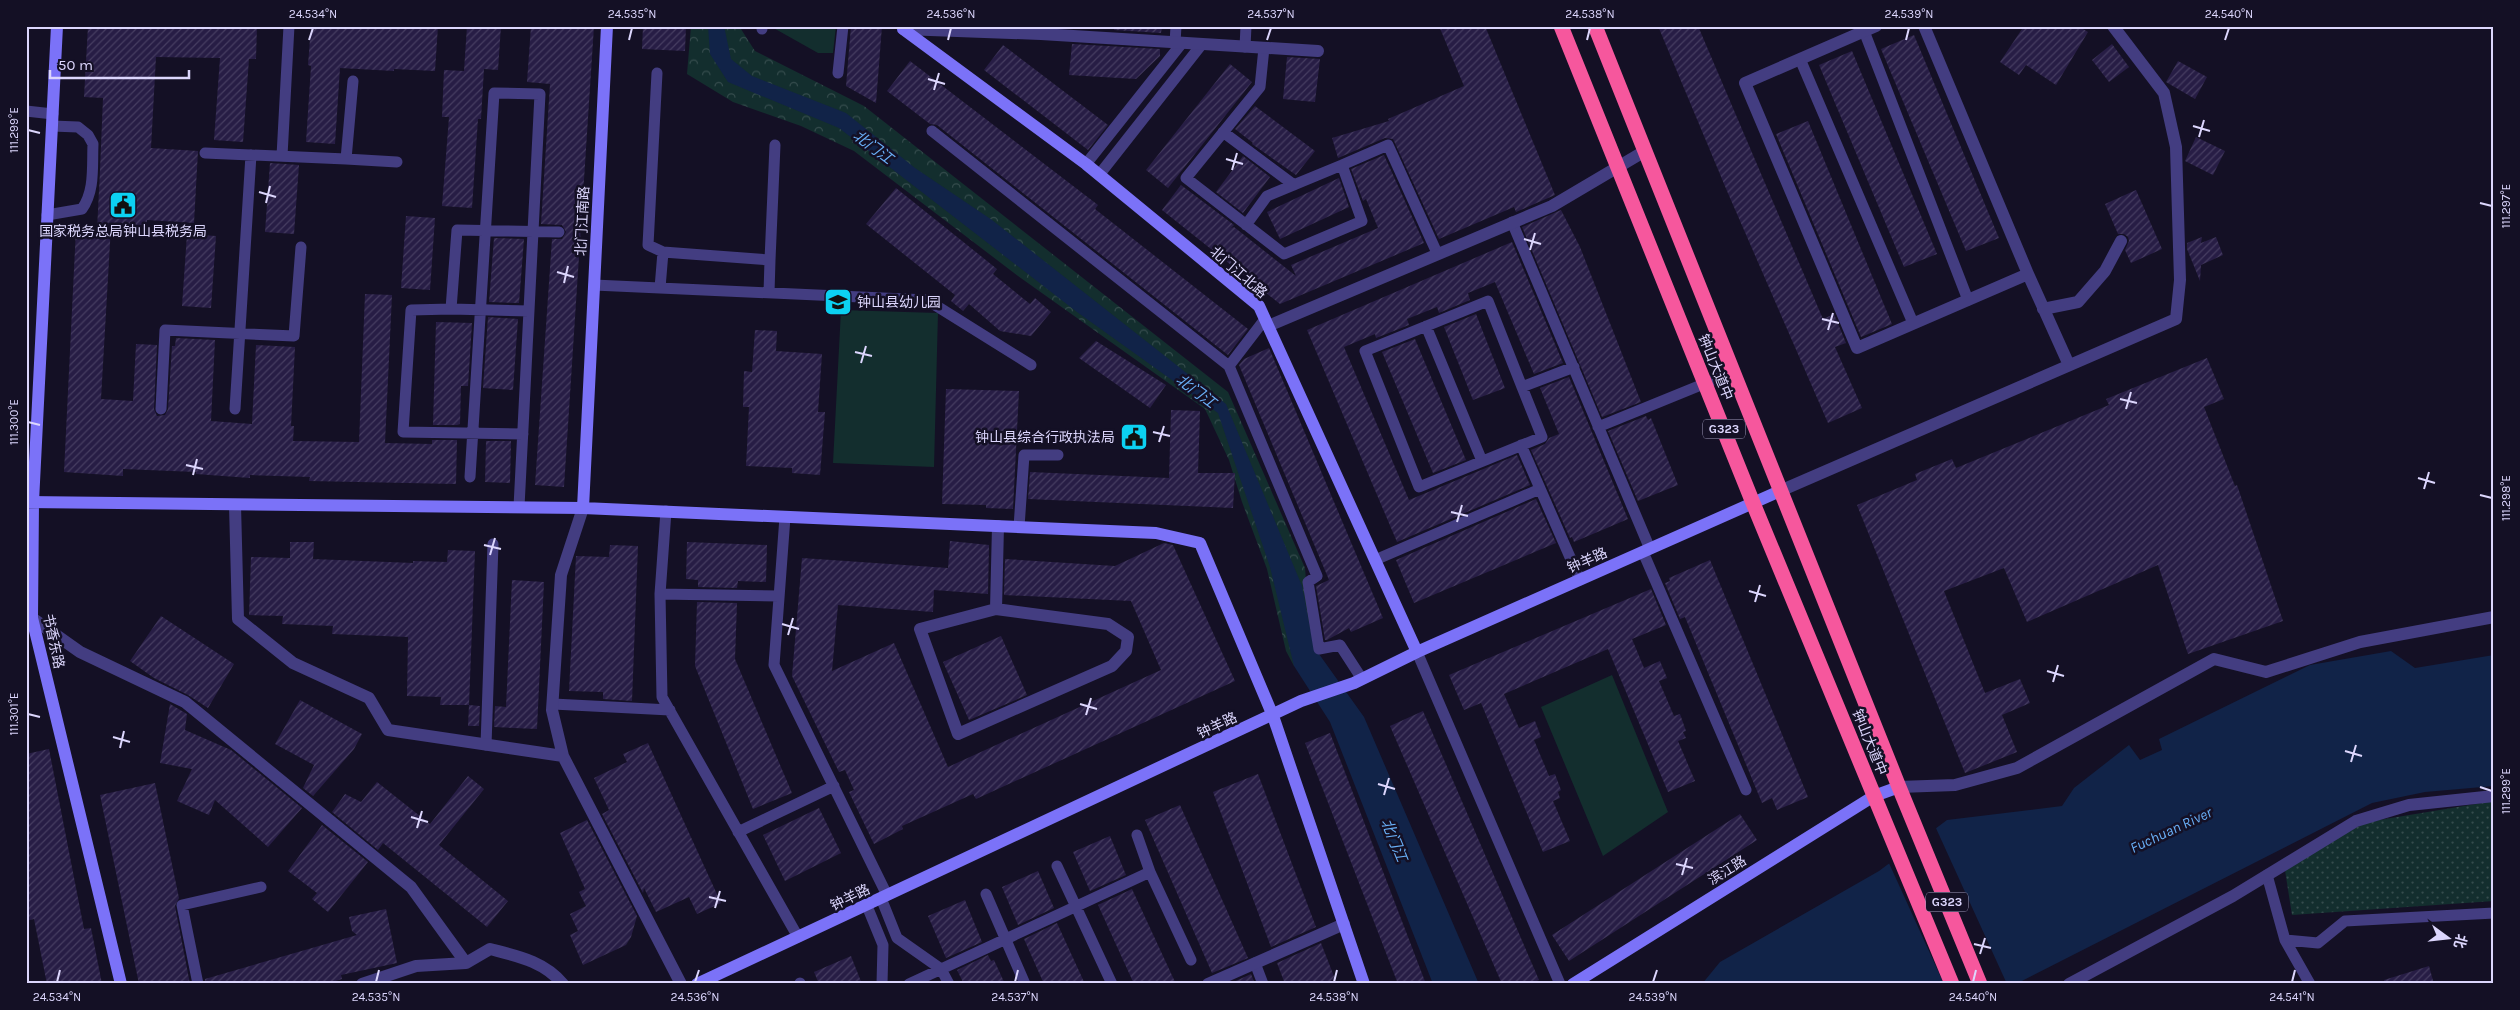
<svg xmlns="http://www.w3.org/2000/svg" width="2520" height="1010" viewBox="0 0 2520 1010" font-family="Karla,'Noto Sans SC',sans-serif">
<defs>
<pattern id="forest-crowns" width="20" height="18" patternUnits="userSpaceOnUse" patternTransform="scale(1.25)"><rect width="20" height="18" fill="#132e2e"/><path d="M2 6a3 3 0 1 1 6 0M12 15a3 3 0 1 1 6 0" fill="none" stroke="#354c4d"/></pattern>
<pattern id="park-dots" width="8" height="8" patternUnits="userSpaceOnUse" patternTransform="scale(1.25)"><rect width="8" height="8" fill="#132e2e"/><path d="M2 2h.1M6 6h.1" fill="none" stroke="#354c4d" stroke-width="1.8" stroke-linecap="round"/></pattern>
<pattern id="building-hatch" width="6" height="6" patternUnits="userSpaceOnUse" patternTransform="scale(1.25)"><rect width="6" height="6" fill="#271d45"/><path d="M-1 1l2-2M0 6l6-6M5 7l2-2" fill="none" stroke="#463d61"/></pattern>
</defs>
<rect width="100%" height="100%" fill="#141025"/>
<path fill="#132e2e" d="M770 26H836L833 53H818Z
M841 310 938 313 934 467 833 463Z
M1612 675 1668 812 1603 856 1541 707Z"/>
<path fill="url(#forest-crowns)" d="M691 26H739L755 51 864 106 1228 392 1305 568 1310 629 1319 654 1294 666 1286 651 1267 569 1242 502 1229 460 1205 409 1018 276 854 151 801 126 733 102 687 74Z"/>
<path fill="url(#park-dots)" d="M2494 801V901L2292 915 2284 864 2367 822Z"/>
<path fill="#112348" d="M708 26H724L731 59 752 76 846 113 915 168 992 220 1226 404 1302 586 1310 628 1319 654 1364 717 1479 984H1433L1330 722 1294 666 1270 567 1218 413 1077 312 839 128 728 82 710 54Z
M2391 651 2415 668 2494 655V786L2425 792 2372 803 2016 984H1702L1720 962 1879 871 1947 820 2062 806 2074 788 2129 745 2140 760 2162 750 2159 739 2310 665Z"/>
<path fill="#141025" d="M1935 826 2007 984H1944L1888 861Z"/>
<path fill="url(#building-hatch)" d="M88 26H257L256 59H249L243 142 214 140 220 58 156 57 151 148 198 151 194 223 147 220V227L111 226 101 399 133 401 136 344 157 345 154 409 157 416 165 415 168 409 172 346H175L176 338 215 340 211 421 252 424 256 345 295 347 291 426H294L293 441 359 442 365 294 392 295 385 443 432 444V440H457L456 484 309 481 310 477 250 475V478L196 474V472L123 469V476L64 472 76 229 97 230 100 170 103 98 84 97Z
M311 26H438L435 71 394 69V71L340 68 335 144 306 142 311 66 308 65Z
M467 26H501L498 70 484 69 481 119H478L472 208 442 206 449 117H442L444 70 464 71Z
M531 26H594L564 487 535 485 552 239H562L566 232 562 225 541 224 550 84 527 82Z
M643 26H686L685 51 642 49Z
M851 26H882L876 103 846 86Z
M1115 26H1162L1161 33 1114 30Z
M1439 26H1485L1555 195 1516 212 1514 207 1439 239 1393 139 1385 138 1338 158 1332 138 1389 121 1388 119 1464 86Z
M1658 26H1698L1823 319 1834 314 1846 343 1835 347 1862 408 1828 423 1727 191Z
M2024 26H2078L2088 32 2056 85 2026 65 2019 75 2000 62Z
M1914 35 1999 238 1966 251 1881 49Z
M1072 44 1160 49V56L1136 79 1069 75Z
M2112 44 2129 67 2109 82 2092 60Z
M1003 45 1108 125 1088 150 984 70Z
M1852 51 1937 254 1904 267 1819 65Z
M1287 57 1320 59 1315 102 1283 99Z
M910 61 1098 205 1095 209 1248 329 1228 355 937 125 930 124 887 91Z
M2178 61 2207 77 2195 99 2166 82Z
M1230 64 1252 82 1168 188 1146 170Z
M1255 106 1315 151 1296 175 1252 144 1253 143 1235 129Z
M1808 121 1892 324 1861 337 1776 134Z
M2196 137 2225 151 2213 175 2185 161Z
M1384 155 1424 243 1280 304 1162 210 1181 185 1234 225 1231 228 1234 227 1296 276 1291 265 1378 228 1366 199 1363 201 1351 169Z
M1243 156 1270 177 1243 213 1216 192Z
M270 163 299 165 294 234 265 232Z
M1339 178 1349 207 1280 239 1267 212Z
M896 188 997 269 993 274 1030 304 1035 298 1051 312 1031 336 1000 331 969 304 963 311 951 301 955 295 866 224Z
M2136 190 2162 249 2131 263 2125 250 2129 241 2128 237 2124 234H2118L2105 204Z
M1561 210 1580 247 1641 402 1602 417 1522 227Z
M406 216 435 218 430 290 401 288Z
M187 234 216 236 211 308 182 306Z
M2202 237 2201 243 2216 237 2223 255 2201 265 2200 281 2187 249V243Z
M494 238 524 239 519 303 489 302Z
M1512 242 1563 363 1534 374 1495 282 1468 293 1470 300 1439 313 1437 307 1407 319 1409 325 1376 338 1375 334 1344 347 1409 500 1517 455 1530 485 1397 542 1307 330Z
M1476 314 1505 388 1473 400 1444 327Z
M488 317 518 319 513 390 483 388Z
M436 322 472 323 468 386H461L460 424 457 425H433Z
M755 330 777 331 776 351 822 354 818 412H825L820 475 792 473V468L746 466 749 407H743L744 371 752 372Z
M1415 339 1466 460 1433 473 1382 352Z
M1096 341 1166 385 1150 408 1079 358Z
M1269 348 1383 618 1351 632 1349 628 1327 640H1325L1316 586 1329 580 1239 365 1244 359Z
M2207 358 2224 399 2204 407 2235 486 2237 485 2283 621 2188 654 2158 565 2027 622 2004 568 1944 591 1985 693 2020 679 2030 703 2002 715 2017 752 1965 773 1857 505 1917 480 1915 474 1952 459 1956 468 2109 405 2106 399Z
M1569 377 1628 519 1574 542 1572 537 1570 538 1531 450 1545 444 1549 438 1559 434 1540 388Z
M946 389 1019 391 1013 509 986 508V505L942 504Z
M1171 410 1200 411 1198 473H1235L1233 508 1028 499 1030 472 1169 478Z
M1646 416 1648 420 1651 418 1678 485 1638 501 1608 431Z
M486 441H511L510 483 485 482Z
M1536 499 1556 543 1414 603 1396 560Z
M950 541 989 545 988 594 934 590 933 612 838 605 832 671 894 643 948 767 1161 670 1131 601 1004 595 1005 559 1115 566 1164 543 1173 545 1235 681 976 799 973 794 902 826 903 829 874 844 849 792 854 790 845 770 839 772 792 676 802 558 948 568Z
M290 542H314L313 559 413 563V561L447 562 448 550 475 551 469 705H440L441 697 407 696 408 637 332 634 333 626 282 624 283 616 249 615 251 557 290 558Z
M687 542 767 545 766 582 738 581 737 588 698 587V580L686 579Z
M610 545 638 546 632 701 603 699V692L569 691 576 556 609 557Z
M1710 560 1808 797 1777 810 1772 798 1762 803 1685 617 1680 619 1665 583 1670 581 1669 578Z
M512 580 544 582 537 729 494 727 495 706 506 707Z
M1651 589 1666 625 1632 639 1644 668 1660 661 1667 678 1659 681 1674 716 1680 714 1686 731 1683 732 1686 738 1678 741 1695 781 1668 792 1608 649 1504 694 1519 728 1535 721 1541 737 1534 740 1549 776 1555 774 1561 790 1558 792 1560 798 1553 801 1570 841 1543 852 1481 703 1464 710 1449 675Z
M697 602 737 603 735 659 792 793 753 809 695 666Z
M161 616 234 664 208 708 188 695 154 678 130 661Z
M1001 636 1027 695 969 720 943 662Z
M300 700 362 734 354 749 313 796 303 788 314 765 275 744Z
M170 704 187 714 185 730 231 750 302 808 268 847 215 800 209 815 177 801 192 769 160 763Z
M469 705 480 706 479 726H468Z
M1423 711 1539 980 1530 984H1502L1390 726Z
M1330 733 1426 984H1398L1305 743Z
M648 743 721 903 697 914 689 897 656 912 644 888 643 893 602 814 609 810 594 778 627 762 623 754Z
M49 749 84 929 91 928 102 984H47L34 919 26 921V754Z
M1258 774 1316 927 1271 947 1213 792Z
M468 776 484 789 439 845 508 901 487 927 383 843 378 850 332 812 345 794 361 802 377 782 430 824Z
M155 783 179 898 175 906 190 984H139L100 795Z
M1180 805 1248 958 1212 973 1145 820Z
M819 808 841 853 785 881 763 835Z
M1740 814 1757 840 1569 961 1552 935Z
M587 820 637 916 631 937 626 945 583 965 570 935 578 931 570 914 586 906 579 892 585 889 560 833Z
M322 825 368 862 328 912 312 899 317 893 288 871Z
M1110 836 1126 875 1090 891 1073 852Z
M1038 871 1054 908 1018 925 1002 887Z
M1132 889 1176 984H1134L1098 905Z
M965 900 982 942 946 958 928 916Z
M386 909 397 963 341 975 342 979 326 984H205V979L357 935 352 931 349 917Z
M1057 923 1085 984H1044L1024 939Z
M1321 943 1335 979 1323 984H1285L1277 963Z
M988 955 991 961 994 960 1005 984H964L957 970Z
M851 956 862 984H819L814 972Z
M2429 966 2434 984H2385L2384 980Z
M1251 974 1255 984H1229Z"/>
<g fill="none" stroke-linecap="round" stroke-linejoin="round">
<path stroke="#433d81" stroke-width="11" d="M762 29V26
M1864 31 1968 300
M1175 43 1176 26
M1245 47 1246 26
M1800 59 1913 323
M657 73 648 245 663 252 770 260 775 145
M838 73 843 26
M26 111 53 114
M932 131 1229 366 1317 576 1308 582 1319 649 1340 645 1362 679
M1223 132 1294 185
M205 153 346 159 353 81
M282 156 289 26
M346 159 397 162
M1086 164 1182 43
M1342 165 1388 145 1437 253
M1099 175 1202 44
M47 215 82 209C95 191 92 167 93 144L88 135 78 127 52 126
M1512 222 1650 549
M1246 225 1267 196 1342 165 1362 221 1284 254 1186 178 1260 87 1264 48
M594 285 927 300 1031 365
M660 288 663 252
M769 293 770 260
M451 309 529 311
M1426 326 1482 461
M1229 366 1265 319
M1522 387 1488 301 1365 351 1419 487 1542 437 1522 387 1574 367
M161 409 165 330 294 336 301 247
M235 409 251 155
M1598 427 1733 372
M523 434 403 432 411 310 451 309 457 230 559 232
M1521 445 1580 580
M470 477 494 93 540 94 519 507
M785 517 774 665 887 895
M1019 527 1024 455H1058
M1643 552 1746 790
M1375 560 1540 489
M660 594 666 511
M779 596 660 594 662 697 798 937
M1417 652 1560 984
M553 704 670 710
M486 745 493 544
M738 832 834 786
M1137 835 1150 872 1191 960
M1057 866 1112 984
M2267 875 2285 940 2310 984
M986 894 1025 984
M881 898 897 938 941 969 949 984
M867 906 883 945 882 984
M2285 940 2318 943 2345 921 2494 913
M1255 963 1263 984
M800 983V984
M198 984 182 905 261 887
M909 984 1150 872"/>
<path stroke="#433d81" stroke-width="12" d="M1876 26 1745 83 1857 348 2028 274
M1924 26 2028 274 2069 365
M903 29 1041 34 1318 51
M2043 309 2078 302 2105 271 2121 241
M1268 326 1552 206 1645 151
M1780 491 2176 319 2180 280 2176 147 2164 93 2113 26
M235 505 238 619 293 663 369 698 388 730 563 756
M583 508 561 575 552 710 563 756 681 984
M996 609 920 629 958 734 1112 666 1126 651 1128 637 1108 624 996 609 998 526
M32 618 80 652 185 702 411 887 466 963 490 949C517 956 544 961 563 984
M1899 787 1955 785 2017 768 2214 659 2266 672 2360 642 2494 617
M362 984 416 966 466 963
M1208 984 1344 924
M2069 984 2233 896 2356 821 2409 805 2494 796"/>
<path stroke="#7b72f8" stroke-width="12" d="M57 26 33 502 32 618 121 984
M903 26V29L1086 164 1259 306 1417 652
M26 502 583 508 1156 533 1200 543 1273 716 1364 984
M583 508 607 26
M697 984 1301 701 1354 683 1417 652 1780 491
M1573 984 1874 796 1899 787"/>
<path stroke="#f6579d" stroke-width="15" d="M1561 26 1753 503 1952 984
M1595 26 1899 787 1980 984"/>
</g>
<path fill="none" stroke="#dcd6fd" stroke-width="2" d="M309 40 313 28M629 40 632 28M948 40 951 28M1267 40 1271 28M1587 40 1590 28M1906 40 1909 28M2225 40 2229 28M928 79 945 84M934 90 939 73M2193 126 2210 131M28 130 40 133M2199 137 2204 120M1226 159 1243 164M1232 170 1237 153M259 192 276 197M266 203 270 186M2480 203 2492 206M1524 239 1541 244M1530 250 1535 233M557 272 574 277M564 283 568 266M1822 319 1839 323M1828 330 1833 313M855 352 872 356M861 363 866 346M2120 399 2137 403M2126 409 2131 392M28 422 40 425M1153 432 1170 436M1159 442 1164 426M186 465 203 469M193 475 197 459M2418 478 2435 483M2424 489 2429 472M2480 495 2492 498M1451 512 1468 516M1457 522 1462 505M484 545 501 549M490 555 495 538M1749 591 1766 596M1755 602 1760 585M782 624 799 629M788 635 793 618M2047 671 2064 676M2053 682 2058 665M1080 704 1097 709M28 714 40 717M1086 715 1091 698M113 737 130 742M120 748 124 731M2345 751 2362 756M2351 762 2356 745M1378 784 1395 789M2480 787 2492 791M1384 795 1389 778M411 817 428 822M417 828 422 811M1676 864 1693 868M1682 875 1687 858M709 897 726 901M715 908 720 891M1974 944 1991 948M1980 954 1985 938M57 982 60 970M376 982 379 970M695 982 699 970M1015 982 1018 970M1334 982 1337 970M1653 982 1657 970M1973 982 1976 970M2292 982 2295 970"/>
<defs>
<g id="civic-square" transform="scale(1.4375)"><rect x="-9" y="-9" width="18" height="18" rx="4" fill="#0cd1f2" stroke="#141025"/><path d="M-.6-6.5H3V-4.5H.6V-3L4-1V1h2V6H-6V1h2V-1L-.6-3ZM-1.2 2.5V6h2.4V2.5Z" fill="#111"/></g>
<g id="school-square" transform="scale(1.4375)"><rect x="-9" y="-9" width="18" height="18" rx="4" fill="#0cd1f2" stroke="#141025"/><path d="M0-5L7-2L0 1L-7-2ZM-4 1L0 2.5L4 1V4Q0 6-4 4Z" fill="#111"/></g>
</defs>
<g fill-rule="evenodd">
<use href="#civic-square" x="123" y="205"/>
<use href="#school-square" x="838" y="302"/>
<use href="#civic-square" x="1134" y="437"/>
</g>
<g text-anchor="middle" stroke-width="5" stroke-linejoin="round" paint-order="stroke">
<g fill="#141025" stroke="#a09bbc" stroke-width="1">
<rect x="1703" y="419.5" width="42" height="19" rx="4"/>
<rect x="1926" y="892.5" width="42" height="19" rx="4"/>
</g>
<g font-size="12" font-weight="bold" fill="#dcd6fd">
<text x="1724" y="433">G323</text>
<text x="1947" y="906">G323</text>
</g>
<g font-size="14" fill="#dcd6fd" stroke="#141025">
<text transform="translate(582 221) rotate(-87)" y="5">北门江南路</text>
<text transform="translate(1239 272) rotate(41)" y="5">北门江北路</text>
<text transform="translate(1716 367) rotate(68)" y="5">钟山大道中</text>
<text transform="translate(1587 560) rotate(-24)" y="5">钟羊路</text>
<text transform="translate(54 641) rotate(78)" y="5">书香东路</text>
<text transform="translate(1217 725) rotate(-25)" y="5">钟羊路</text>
<text transform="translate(1870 742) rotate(68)" y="5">钟山大道中</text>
<text transform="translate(1727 870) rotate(-32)" y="5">滨江路</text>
<text transform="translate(850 897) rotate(-26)" y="5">钟羊路</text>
</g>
<g font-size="14" fill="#dcd6fd" stroke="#141025">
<text x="123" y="236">国家税务总局钟山县税务局</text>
<text x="857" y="307" text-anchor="start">钟山县幼儿园</text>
<text x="1115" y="442" text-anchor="end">钟山县综合行政执法局</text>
</g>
<g font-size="15" font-style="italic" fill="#69aff7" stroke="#141025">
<text transform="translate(873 147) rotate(37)" y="5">北门江</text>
<text transform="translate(1196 391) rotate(37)" y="5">北门江</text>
<text transform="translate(2171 830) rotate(-25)" y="5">Fuchuan River</text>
<text transform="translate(1394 840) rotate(68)" y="5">北门江</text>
</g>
</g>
<rect width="2520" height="1010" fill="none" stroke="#141025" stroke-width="55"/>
<g transform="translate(2448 938) rotate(105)" stroke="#141025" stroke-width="4" paint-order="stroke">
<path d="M0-4L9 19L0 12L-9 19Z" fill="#dcd6fd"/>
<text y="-8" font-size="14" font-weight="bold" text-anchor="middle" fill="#dcd6fd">北</text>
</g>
<path d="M50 70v8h139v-8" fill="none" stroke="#dcd6fd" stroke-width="2.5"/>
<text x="58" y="70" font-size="15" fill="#dcd6fd" stroke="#141025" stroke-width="4" paint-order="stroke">50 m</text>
<rect x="28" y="28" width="2464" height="954" fill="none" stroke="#dcd6fd" stroke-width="2"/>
<g font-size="12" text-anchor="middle" fill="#dcd6fd">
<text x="313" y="18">24.534°N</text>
<text x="632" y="18">24.535°N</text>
<text x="951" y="18">24.536°N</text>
<text x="1271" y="18">24.537°N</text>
<text x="1590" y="18">24.538°N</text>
<text x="1909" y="18">24.539°N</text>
<text x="2229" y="18">24.540°N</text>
<text transform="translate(14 130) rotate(-90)" y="4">111.299°E</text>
<text transform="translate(2506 206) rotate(-90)" y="4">111.297°E</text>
<text transform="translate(14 422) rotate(-90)" y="4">111.300°E</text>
<text transform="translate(2506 498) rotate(-90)" y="4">111.298°E</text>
<text transform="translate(14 714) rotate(-90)" y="4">111.301°E</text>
<text transform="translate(2506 791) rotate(-90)" y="4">111.299°E</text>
<text x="57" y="1001">24.534°N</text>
<text x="376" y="1001">24.535°N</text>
<text x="695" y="1001">24.536°N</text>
<text x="1015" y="1001">24.537°N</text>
<text x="1334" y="1001">24.538°N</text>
<text x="1653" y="1001">24.539°N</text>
<text x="1973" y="1001">24.540°N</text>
<text x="2292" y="1001">24.541°N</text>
</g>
</svg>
